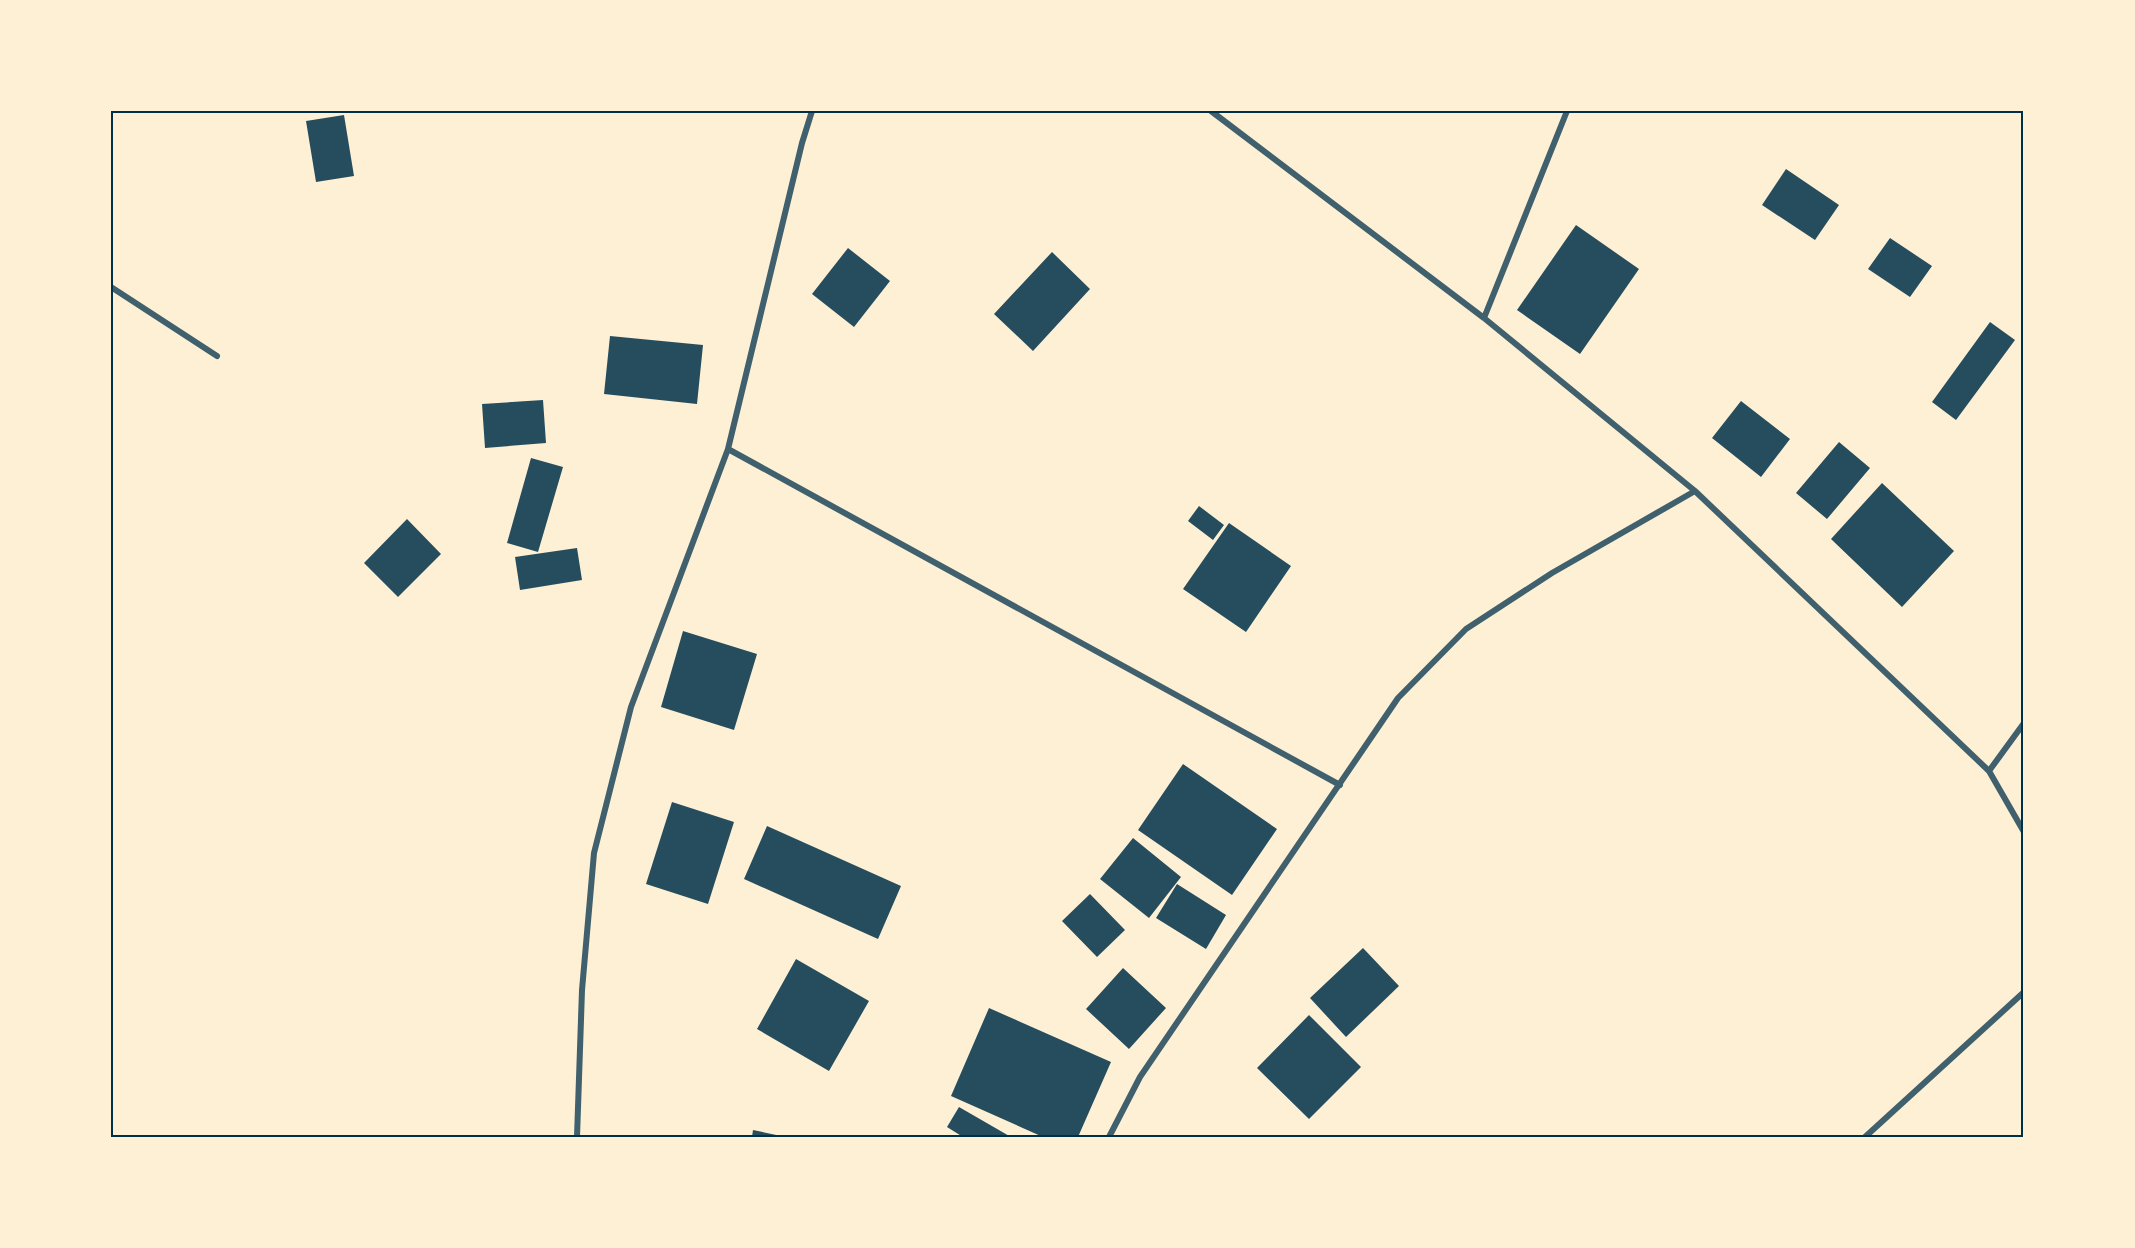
<svg xmlns="http://www.w3.org/2000/svg" width="2135" height="1248" viewBox="0 0 2135 1248" font-family="Mulish,sans-serif">
<rect width="100%" height="100%" fill="#fdf0d5"/>
<path fill="#264d5e" d="M344 115 354 176 316 182 306 121Z
M1786 169 1839 205 1815 240 1762 205Z
M1576 225 1639 269 1580 354 1517 310Z
M1890 238 1932 266 1910 297 1868 269Z
M848 248 890 281 854 327 812 294Z
M1052 252 1090 289 1033 351 994 314Z
M1990 322 2015 340 1956 420 1932 402Z
M610 336 703 345 697 404 604 394Z
M543 400 546 443 485 448 482 404Z
M1741 401 1790 439 1761 477 1712 438Z
M1839 442 1870 468 1827 519 1796 493Z
M531 458 563 467 538 552 507 543Z
M1882 483 1954 551 1902 607 1831 539Z
M1199 506 1224 525 1213 540 1188 521Z
M407 519 441 554 398 597 364 563Z
M1229 523 1291 566 1246 632 1183 589Z
M577 548 582 580 520 590 515 557Z
M683 631 757 654 734 730 661 707Z
M1183 764 1277 829 1232 895 1138 830Z
M672 802 734 822 708 904 646 884Z
M767 826 901 886 878 939 744 879Z
M1133 838 1181 877 1149 918 1100 879Z
M1177 884 1226 915 1206 949 1156 918Z
M1090 894 1125 930 1097 957 1062 921Z
M1363 948 1399 986 1346 1037 1310 998Z
M796 959 869 1001 829 1071 757 1029Z
M1123 968 1166 1008 1129 1049 1086 1009Z
M989 1008 1111 1062 1078 1137H1043L951 1096Z
M1309 1015 1361 1067 1309 1119 1257 1068Z
M959 1107 1011 1137H963L947 1127Z
M753 1130 781 1136 780 1137H752Z"/>
<g fill="none" stroke-linecap="round" stroke-linejoin="round">
<path stroke="#3f606c" stroke-width="6" d="M1211 111 1484 318 1695 491 1989 771 2024 832
M111 287 217 356
M1484 318 1567 111
M728 449 802 143 812 111
M1989 771 2024 723
M577 1137 582 990 594 853 631 707 728 449 1340 785
M1109 1137 1140 1077 1398 698 1466 629 1552 573 1695 491
M1865 1137 2024 992"/>
</g>
<rect width="2135" height="1248" fill="none" stroke="#fdf0d5" stroke-width="225"/>
<rect x="112" y="112" width="1910" height="1024" fill="none" stroke="#003049" stroke-width="2"/>
</svg>
